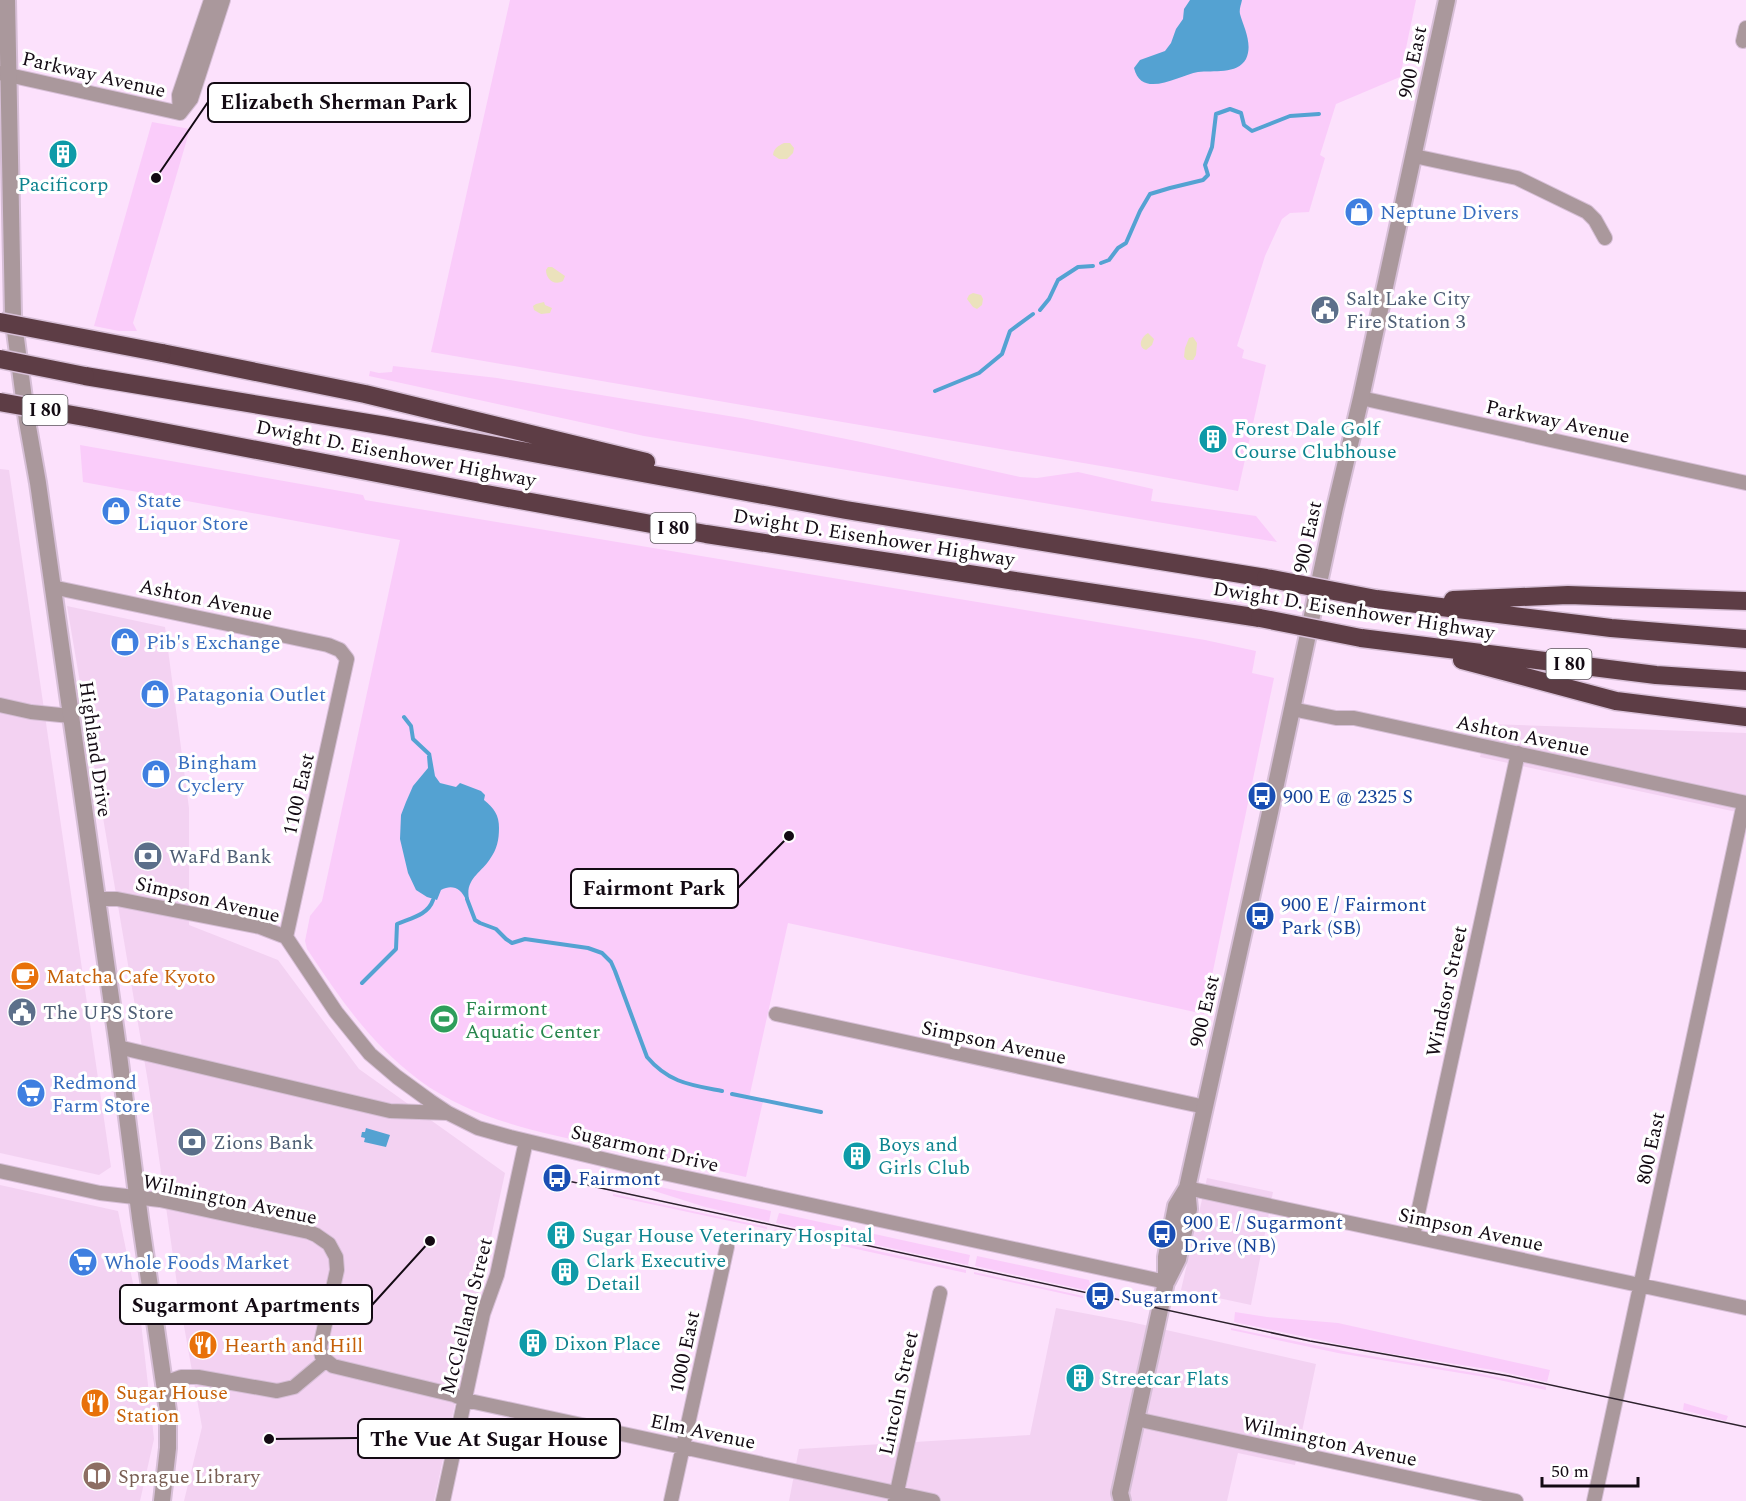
<svg xmlns="http://www.w3.org/2000/svg" width="1746" height="1501" viewBox="0 0 1746 1501" font-family="Spectral,serif">
<rect width="100%" height="100%" fill="#fce1fc"/>
<path fill="#f3d2f2" d="M0 469 9 470 111 1167 99 1175 0 1153Z
M67 606 165 627 189 808V925L278 960 359 1069 505 1173 434 1501H184L202 1427 179 1298 149 1088Z
M1489 724 1746 733V814L1480 757Z
M1207 1178 1273 1192 1251 1305 1181 1290Z
M0 1185 118 1211 141 1322 154 1439 140 1501H0Z
M1056 1308 1131 1322 1316 1364 1295 1465 1238 1453 1227 1501H789L799 1449 1030 1435Z"/>
<path fill="#faccfa" d="M510 0H1416L1400 77 1336 104 1320 155 1325 158 1309 212 1290 213 1282 219 1265 256 1237 346 1244 350 1242 358 1266 365 1238 491 1142 473 431 352Z
M152 122 190 129 133 323 137 331H119L94 326Z
M393 366 497 378 747 419 861 442 1020 477 1037 478 1078 472 1153 489 1151 501 1256 516 1277 542 644 436 369 376 370 371 379 373 392 372Z
M80 445 363 495 365 500 1205 640 1256 651 1252 673 1274 678 1204 1014 788 923 749 1098 763 1101 746 1177C699 1167 651 1156 603 1146 539 1132 473 1120 419 1080 370 1043 341 1000 307 949L305 941 310 916 322 901 400 540 83 482Z
M614 1177 771 1211 769 1222 705 1207 645 1188 613 1180Z
M613 1194 767 1227V1229L613 1196Z
M779 1213 970 1255 968 1265 776 1223Z
M775 1229 966 1270V1273L774 1231Z
M977 1256 1089 1280 1090 1284 1097 1285 1096 1290H1085L975 1266Z
M974 1272 1083 1296V1298L974 1274Z
M1235 1312 1267 1317 1338 1323 1550 1370 1547 1382 1499 1371 1362 1349 1234 1322Z
M1231 1328 1353 1353 1481 1374 1546 1387V1390L1485 1377 1338 1353 1231 1330Z
M1684 1403 1728 1416 1726 1421 1683 1410Z"/>
<path fill="#ebe2bc" d="M784 143H790L794 148 793 153 787 159H779L773 155C774 148 778 146 784 143Z
M548 267H552L565 276 563 281C554 286 546 279 546 270Z
M973 293 981 295 983 299 982 305 977 309 973 307 967 299 969 295Z
M544 302 545 305 552 308 550 313 541 314 534 310 533 306 536 304Z
M1148 333 1154 339 1152 345 1146 350C1137 347 1141 337 1148 333Z
M1193 337 1197 343 1196 355 1193 360H1187L1184 357 1185 348 1189 338Z"/>
<path fill="#54a2d2" d="M1190 0H1242C1241 5 1239 9 1240 14 1244 28 1253 44 1246 59 1237 75 1213 70 1198 72 1179 75 1142 100 1134 68L1140 60 1165 51 1171 43 1176 29 1183 19 1184 9Z
M431 753 435 776 440 783 456 787 460 783 481 791 485 795 484 800C494 808 499 815 499 828 499 840 497 849 490 859 481 873 465 879 469 899L466 900C461 888 452 884 441 890L437 900 427 897 416 890 408 873 400 839 401 815 406 802 413 786 428 768 427 756Z
M366 1128 390 1135 386 1147 364 1142 365 1138 361 1137 362 1132H365Z"/>
<g fill="none" stroke-linecap="round" stroke-linejoin="round">
<path stroke="#54a2d2" stroke-width="4" d="M1101 263 1109 260 1118 248 1126 243 1140 211 1150 194 1170 188 1203 180 1208 175 1205 165 1212 147 1216 114 1230 109 1241 113 1244 125 1252 131 1290 116 1319 114
M1040 310 1049 299 1058 280 1078 267 1093 266
M935 391 979 373 1002 354 1010 331 1033 314
M404 717 411 726 413 739 429 754
M467 899 475 920 480 923 496 929 506 939 512 943 525 939 588 948 602 953 611 962 615 971 647 1057C669 1083 691 1085 722 1091
M362 983 396 949 397 924C411 918 428 915 433 900
M732 1094 821 1112"/>
<g stroke="#d7bfd7" stroke-width="16">
<path id="minor" d="M1743 41 1746 28
M0 73 180 113
M180 113 191 99 223 0
M180 113 179 95 211 0
M1414 156 1517 178 1587 212 1595 220 1605 238
M1361 398 1746 483
M52 587 328 645 340 650 347 659 286 937
M0 705 31 712 70 716
M1292 709 1336 718H1354L1746 803
M96 899H117L260 927 286 937 336 1012 370 1054 397 1077 430 1101 448 1113 478 1128 510 1137 636 1167 1166 1282
M776 1014 1205 1107
M118 1047 390 1111 448 1113
M0 1171 100 1193 160 1200 309 1232 316 1235 329 1244 336 1257 337 1270 320 1347 322 1357 333 1366 454 1395 465 1400 933 1501
M1187 1188 1746 1308
M1413 1236 1518 753
M164 1383 181 1377H198L277 1391 294 1387 325 1361
M1136 1419 1516 1501
M443 1501 483 1314 497 1275 526 1141
M671 1501 727 1247
M895 1501 940 1293
M1594 1501 1744 803"/>
</g>
<g stroke="#d7bfd7" stroke-width="20">
<path id="tertiary" d="M7 0 13 316 27 421 38 483 118 1047 140 1218 168 1411V1448L162 1501
M1167 1281 1178 1259 1189 1209 1187 1188
M1122 1501 1120 1493 1166 1282V1257L1176 1206 1187 1188 1269 817 1335 508 1361 398 1447 0"/>
</g>
<g stroke="#d7bfd7" stroke-width="21">
<path id="motorway" d="M162 353 365 394 646 462
M85 376 386 426 846 510 1266 578
M90 418 481 493 706 534 1260 618
M1376 599 1611 628 1746 639
M1453 600 1568 595 1746 601
M1361 638 1656 675 1746 681
M1462 660 1616 701 1746 717"/>
</g>
<use href="#minor" stroke="#aa989c" stroke-width="14"/>
<use href="#tertiary" stroke="#aa989c" stroke-width="16"/>
<use href="#motorway" stroke="#5d3d45" stroke-width="18"/>
<path stroke="#2c212c" stroke-width="1.5" d="M545 1176 1310 1341 1509 1376 1746 1427"/>
<g stroke="#d7bfd7" stroke-width="21" stroke-linecap="butt">
<path id="motorway-bridge" d="M0 322 162 353
M0 359 85 376
M0 402 90 418
M1266 578 1376 599
M1260 618 1361 638"/>
</g>
<use href="#motorway-bridge" stroke="#5d3d45" stroke-width="18"/>
</g>
<defs>
<g id="building-disc" transform="scale(1.5)"><circle r="9.5" fill="#0f9aa8" stroke="#fff"/><path d="M-4-6H4V6H1V3H-1V6H-4ZM-2.5-4.3h1.7v1.8h-1.7ZM.8-4.3h1.7v1.8H.8ZM-2.5-1h1.7V.8h-1.7ZM.8-1h1.7V.8H.8Z" fill="#fff"/></g>
<g id="shop-disc" transform="scale(1.5)"><circle r="9.5" fill="#3f7fe0" stroke="#fff"/><path d="M-5-2.5h2.3a2.7 3.5 0 0 1 5.4 0H5L5.5 6h-11ZM-1.5-2.5h3a1.5 2.3 0 0 0-3 0Z" fill="#fff"/></g>
<g id="civic-disc" transform="scale(1.5)"><circle r="9.5" fill="#5c6f8a" stroke="#fff"/><path d="M-.6-6.5H3V-4.5H.6V-3L4-1V1h2V6H-6V1h2V-1L-.6-3ZM-1.2 2.5V6h2.4V2.5Z" fill="#fff"/></g>
<g id="bus-disc" transform="scale(1.5)"><circle r="9.5" fill="#1a4fb4" stroke="#fff"/><path d="M-5-6H5V4H4V6H2V4H-2V6H-4V4H-5ZM-3.5-4V0h7V-4ZM-3.5 1.2v1.5H-2V1.2ZM2 1.2v1.5H3.5V1.2Z" fill="#fff"/></g>
<g id="bank-disc" transform="scale(1.5)"><circle r="9.5" fill="#5c6f8a" stroke="#fff"/><path d="M-6-4H6V4H-6ZM0-2.3a2.3 2.3 0 1 0 0 4.6a2.3 2.3 0 1 0 0-4.6Z" fill="#fff"/></g>
<g id="cafe-disc" transform="scale(1.5)"><circle r="9.5" fill="#e8710a" stroke="#fff"/><path d="M-5.5-4.5H6V0H3Q3 3.5 0 3.5H-2.5Q-5.5 3.5-5.5 0ZM3-3.2v2h1.7v-2ZM-6 4.5H4V6H-6Z" fill="#fff"/></g>
<g id="stadium-disc" transform="scale(1.5)"><circle r="9.5" fill="#2e9e5b" stroke="#fff"/><path d="M0-5a6.5 5 0 1 0 0 10a6.5 5 0 1 0 0-10ZM-3.5-1.8h7v3.6h-7Z" fill="#fff"/></g>
<g id="supermarket-disc" transform="scale(1.5)"><circle r="9.5" fill="#3f7fe0" stroke="#fff"/><path d="M-6-5.5h2.5l.6 2H6L4.5 2H-2.5L-4.4-4H-6ZM-1.5 3.2a1.3 1.3 0 1 0 .1 0ZM3 3.2a1.3 1.3 0 1 0 .1 0Z" fill="#fff"/></g>
<g id="restaurant-disc" transform="scale(1.5)"><circle r="9.5" fill="#e8710a" stroke="#fff"/><path d="M-5-6h1v4h1v-4h1v4h1v-4h1v5L-1.5 .5V6h-2V.5L-5-1ZM5-6V6H3V1.5H1.5Q1.5-4 5-6Z" fill="#fff"/></g>
<g id="library-disc" transform="scale(1.5)"><circle r="9.5" fill="#8d6e63" stroke="#fff"/><path d="M-6-4Q-3-5.5-.7-3.5V5Q-3 3-6 4ZM6-4Q3-5.5 .7-3.5V5Q3 3 6 4Z" fill="#fff"/></g>
</defs>
<g fill-rule="evenodd">
<use href="#building-disc" x="63" y="154"/>
<use href="#shop-disc" x="1359" y="212"/>
<use href="#civic-disc" x="1325" y="310"/>
<use href="#building-disc" x="1213" y="439"/>
<use href="#shop-disc" x="116" y="511"/>
<use href="#shop-disc" x="125" y="642"/>
<use href="#shop-disc" x="155" y="694"/>
<use href="#shop-disc" x="156" y="774"/>
<use href="#bus-disc" x="1262" y="796"/>
<use href="#bank-disc" x="148" y="856"/>
<use href="#bus-disc" x="1260" y="916"/>
<use href="#cafe-disc" x="25" y="976"/>
<use href="#civic-disc" x="22" y="1012"/>
<use href="#stadium-disc" x="444" y="1019"/>
<use href="#supermarket-disc" x="31" y="1093"/>
<use href="#bank-disc" x="192" y="1142"/>
<use href="#building-disc" x="857" y="1156"/>
<use href="#bus-disc" x="557" y="1178"/>
<use href="#bus-disc" x="1162" y="1234"/>
<use href="#building-disc" x="561" y="1235"/>
<use href="#supermarket-disc" x="83" y="1262"/>
<use href="#building-disc" x="565" y="1272"/>
<use href="#bus-disc" x="1100" y="1296"/>
<use href="#building-disc" x="533" y="1343"/>
<use href="#restaurant-disc" x="203" y="1345"/>
<use href="#building-disc" x="1080" y="1378"/>
<use href="#restaurant-disc" x="95" y="1403"/>
<use href="#library-disc" x="97" y="1476"/>
</g>
<g text-anchor="middle" stroke-width="6" stroke-linejoin="round" paint-order="stroke">
<g fill="#fff" stroke="#5a545a" stroke-width="1.5">
<rect x="22.5" y="395" width="45" height="30" rx="4.5"/>
<rect x="650.5" y="513" width="45" height="30" rx="4.5"/>
<rect x="1546.5" y="649" width="45" height="30" rx="4.5"/>
</g>
<g font-size="18" font-weight="bold" fill="#130a13">
<text x="45" y="416">I 80</text>
<text x="673" y="534">I 80</text>
<text x="1569" y="670">I 80</text>
</g>
<g font-size="20" fill="#130a13" stroke="#fff">
<text transform="translate(1412 62) rotate(-78)" y="7">900 East</text>
<text transform="translate(94 74) rotate(13)" y="7">Parkway Avenue</text>
<text transform="translate(1558 421) rotate(12)" y="7">Parkway Avenue</text>
<text transform="translate(396 453) rotate(11)" y="7">Dwight D. Eisenhower Highway</text>
<text transform="translate(874 537) rotate(9)" y="7">Dwight D. Eisenhower Highway</text>
<text transform="translate(1307 537) rotate(-78)" y="7">900 East</text>
<text transform="translate(206 599) rotate(12)" y="7">Ashton Avenue</text>
<text transform="translate(1354 610) rotate(9)" y="7">Dwight D. Eisenhower Highway</text>
<text transform="translate(1523 735) rotate(12)" y="7">Ashton Avenue</text>
<text transform="translate(96 749) rotate(82)" y="7">Highland Drive</text>
<text transform="translate(298 794) rotate(-77)" y="7">1100 East</text>
<text transform="translate(208 899) rotate(13)" y="7">Simpson Avenue</text>
<text transform="translate(1446 991) rotate(-78)" y="7">Windsor Street</text>
<text transform="translate(1204 1011) rotate(-77)" y="7">900 East</text>
<text transform="translate(994 1042) rotate(12)" y="7">Simpson Avenue</text>
<text transform="translate(645 1148) rotate(13)" y="7">Sugarmont Drive</text>
<text transform="translate(1650 1148) rotate(-78)" y="7">800 East</text>
<text transform="translate(230 1199) rotate(12)" y="7">Wilmington Avenue</text>
<text transform="translate(1471 1229) rotate(12)" y="7">Simpson Avenue</text>
<text transform="translate(466 1316) rotate(-76)" y="7">McClelland Street</text>
<text transform="translate(684 1352) rotate(-78)" y="7">1000 East</text>
<text transform="translate(898 1393) rotate(-78)" y="7">Lincoln Street</text>
<text transform="translate(703 1431) rotate(12)" y="7">Elm Avenue</text>
<text transform="translate(1330 1441) rotate(12)" y="7">Wilmington Avenue</text>
</g>
<g font-size="20" fill="#0d838f" stroke="#fff" text-anchor="start">
<text x="63" y="191" text-anchor="middle">Pacificorp</text>
<text x="1234" y="435">Forest Dale Golf<tspan x="1234" dy="23">Course Clubhouse</tspan></text>
<text x="878" y="1151">Boys and<tspan x="878" dy="23">Girls Club</tspan></text>
<text x="582" y="1242">Sugar House Veterinary Hospital</text>
<text x="586" y="1267">Clark Executive<tspan x="586" dy="23">Detail</tspan></text>
<text x="554" y="1350">Dixon Place</text>
<text x="1101" y="1385">Streetcar Flats</text>
</g>
<g font-size="20" fill="#366cbe" stroke="#fff" text-anchor="start">
<text x="1380" y="219">Neptune Divers</text>
<text x="137" y="507">State<tspan x="137" dy="23">Liquor Store</tspan></text>
<text x="146" y="649">Pib's Exchange</text>
<text x="176" y="701">Patagonia Outlet</text>
<text x="177" y="769">Bingham<tspan x="177" dy="23">Cyclery</tspan></text>
<text x="52" y="1089">Redmond<tspan x="52" dy="23">Farm Store</tspan></text>
<text x="104" y="1269">Whole Foods Market</text>
</g>
<g font-size="20" fill="#4e5e75" stroke="#fff" text-anchor="start">
<text x="1346" y="305">Salt Lake City<tspan x="1346" dy="23">Fire Station 3</tspan></text>
<text x="169" y="863">WaFd Bank</text>
<text x="43" y="1019">The UPS Store</text>
<text x="213" y="1149">Zions Bank</text>
</g>
<g font-size="20" fill="#164399" stroke="#fff" text-anchor="start">
<text x="1283" y="803">900 E @ 2325 S</text>
<text x="1281" y="911">900 E / Fairmont<tspan x="1281" dy="23">Park (SB)</tspan></text>
<text x="578" y="1185">Fairmont</text>
<text x="1183" y="1229">900 E / Sugarmont<tspan x="1183" dy="23">Drive (NB)</tspan></text>
<text x="1121" y="1303">Sugarmont</text>
</g>
<g font-size="20" fill="#c56008" stroke="#fff" text-anchor="start">
<text x="46" y="983">Matcha Cafe Kyoto</text>
<text x="224" y="1352">Hearth and Hill</text>
<text x="116" y="1399">Sugar House<tspan x="116" dy="23">Station</tspan></text>
</g>
<g font-size="20" fill="#27864d" stroke="#fff" text-anchor="start">
<text x="465" y="1015">Fairmont<tspan x="465" dy="23">Aquatic Center</tspan></text>
</g>
<g font-size="20" fill="#785e54" stroke="#fff" text-anchor="start">
<text x="118" y="1483">Sprague Library</text>
</g>
</g>
<path fill="none" stroke="#130a13" stroke-width="2" d="M156 178L208 102M789 836L738 888M430 1241L372 1305M269 1439L358 1438"/>
<g fill="#130a13" stroke="#fff" stroke-width="2">
<circle cx="156" cy="178" r="6"/>
<circle cx="789" cy="836" r="6"/>
<circle cx="430" cy="1241" r="6"/>
<circle cx="269" cy="1439" r="6"/>
</g>
<g fill="#fff" stroke="#130a13" stroke-width="2">
<rect x="208" y="83" width="262" height="39" rx="6"/>
<rect x="571" y="869" width="167" height="39" rx="6"/>
<rect x="120" y="1285" width="252" height="39" rx="6"/>
<rect x="358" y="1419" width="262" height="39" rx="6"/>
</g>
<g font-size="21" text-anchor="middle" font-weight="bold" fill="#130a13">
<text x="339" y="109">Elizabeth Sherman Park</text>
<text x="654" y="895">Fairmont Park</text>
<text x="246" y="1312">Sugarmont Apartments</text>
<text x="489" y="1446">The Vue At Sugar House</text>
</g>
<path d="M1542 1477v9h96v-9" fill="none" stroke="#130a13" stroke-width="3"/>
<text x="1551" y="1477" font-size="18" fill="#130a13" stroke="#ffffff" stroke-width="4.5" paint-order="stroke">50 m</text>
</svg>
